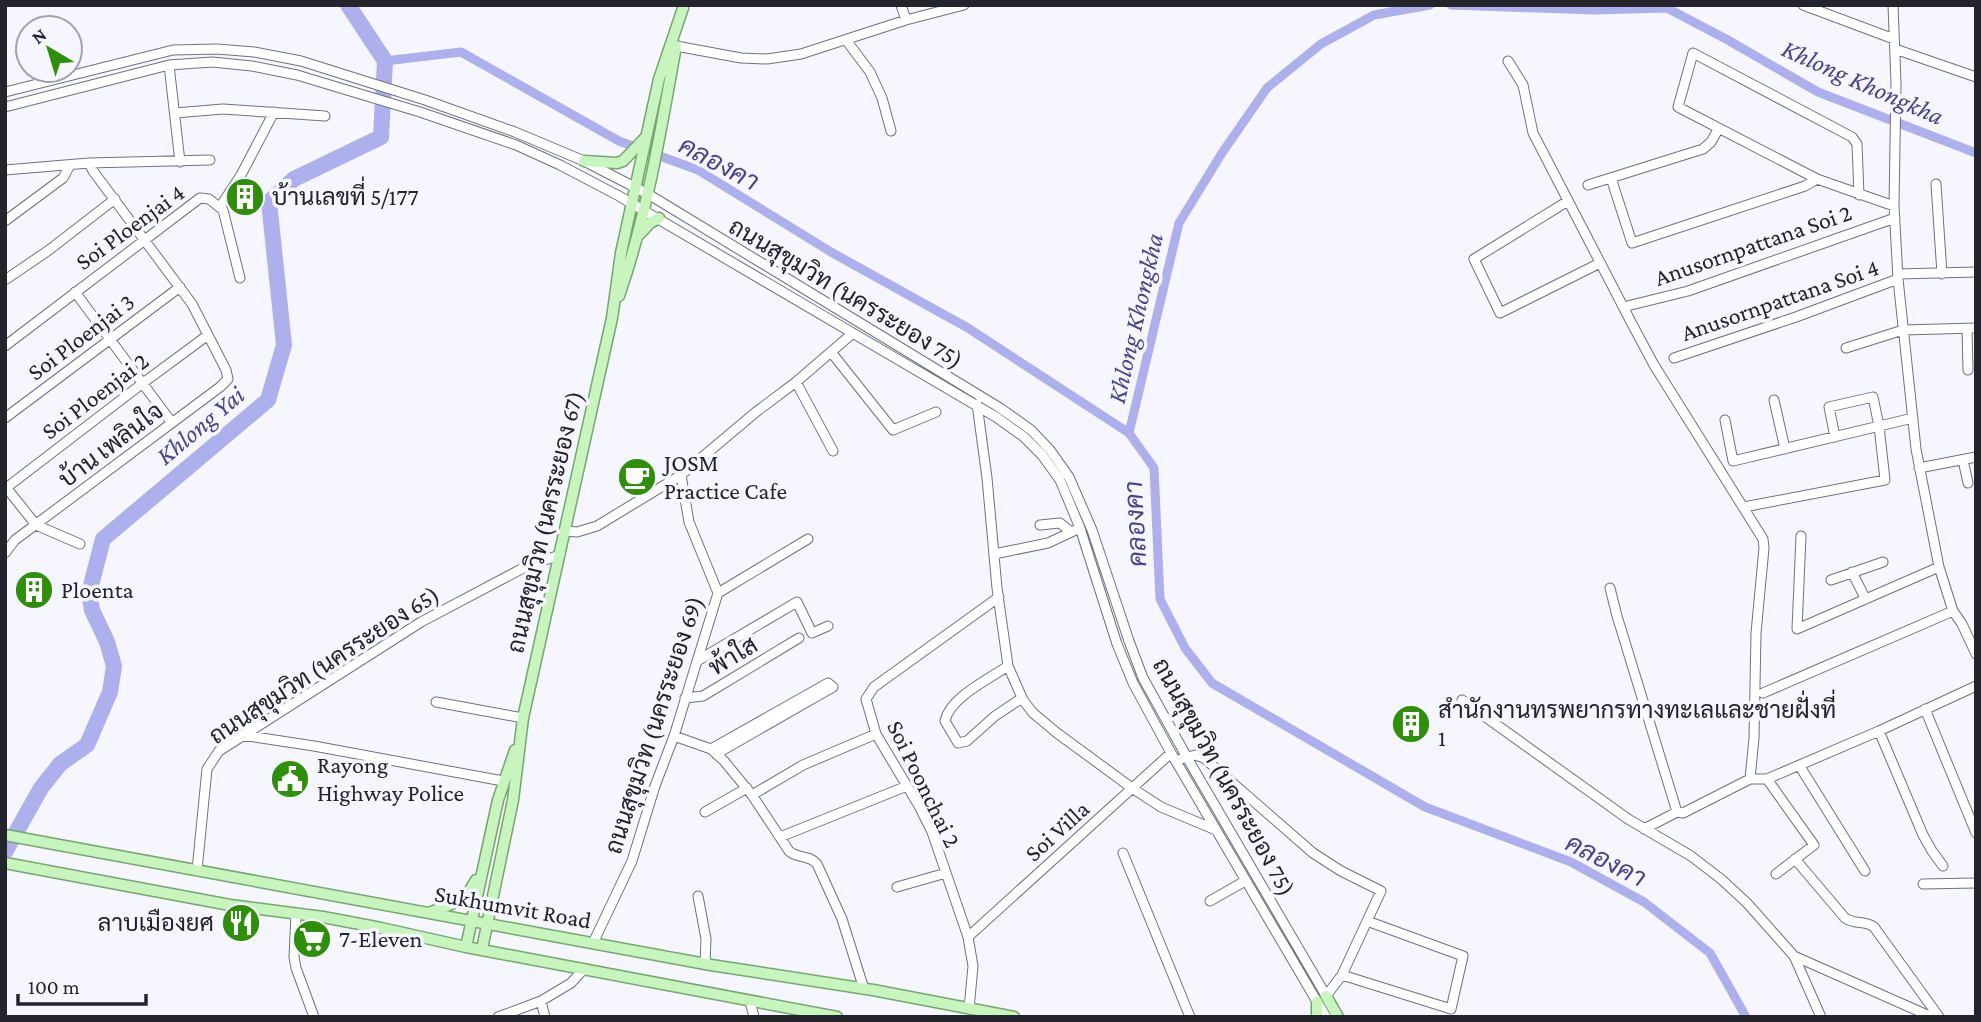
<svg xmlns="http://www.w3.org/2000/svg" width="1981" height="1022" viewBox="0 0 1981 1022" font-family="'Crimson Pro',Sarabun,serif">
<rect width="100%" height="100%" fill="#f5f6ff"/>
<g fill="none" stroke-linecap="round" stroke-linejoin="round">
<path stroke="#adb0ec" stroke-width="9" d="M1451 5 1594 10 1667 8 1726 39 1818 92 1976 153
M385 61 461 52 619 141 698 170 831 252 968 328 1129 433 1154 468 1160 599 1185 648 1212 683 1425 807 1571 862 1644 902 1710 953 1746 1017
M1129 433 1179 223 1222 153 1267 88 1321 44 1374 15 1430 5"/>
<path stroke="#adb0ec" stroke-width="16" d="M5 852 41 788 60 764 87 745 110 692 114 666 107 642 92 610 89 593 103 539 268 400 284 345 269 202 294 179 381 137 385 61 348 5"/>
<g stroke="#6f7183" stroke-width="11">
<path id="minor" d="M901 5 906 20
M1803 5 1894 39
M1893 5 1896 83 1894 206 1898 279 1916 449 1939 567 1953 611 1962 624 1976 654
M846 40 870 72 882 98 891 131
M676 46 741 58 767 59 801 54 906 20 964 5
M1895 49 1976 77
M1508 61 1523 85 1533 133 1631 322 1654 365 1763 539 1764 548 1756 633 1754 738 1750 779
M169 65 180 162
M5 92 173 50 217 49 254 52 301 61 425 100 515 132 584 161 648 194 1000 408 1031 430 1050 450 1069 477 1092 530 1129 641 1143 678 1189 761 1328 999
M5 107 169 65 212 62 252 66 297 75 420 112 516 145 560 165 619 196 996 417 1024 437 1042 455 1060 480 1080 528 1117 644 1133 683 1171 753 1326 1017
M175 113 223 109 325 116
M5 170 89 163 210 160
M1611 178 1632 243 1805 186 1817 179
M1936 184 1942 274
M1588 185 1703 149 1711 142 1719 128
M1859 195 1857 144 1852 137 1693 53 1678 107 1817 179 1894 206
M1568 201 1474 259 1500 313 1600 263
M220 207 241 175 274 112
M5 221 63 178 70 165
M1898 274 1976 272
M5 280 49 250 115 199
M75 292 172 423
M1623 307 1688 291 1895 218
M1967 329 1968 370
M5 346 200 198 209 199 223 210 240 278
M1846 348 1903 330 1976 328
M831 352 893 430 936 412
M1674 358 1796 317 1898 279
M796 382 833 451
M1774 400 1785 449
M977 404 987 478 997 588 1008 666 1023 700 1033 713 1057 733 1132 788 1161 807 1216 830
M5 418 180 287
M1725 420 1733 461 1913 418
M1963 460 1968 483
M1919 468 1976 457
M5 486 36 525 80 544
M6 488 143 383 208 335
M1744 507 1885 480 1879 426 1873 397 1829 407 1835 437
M1040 525 1060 523 1071 532
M565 531 577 532 597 526 681 475 756 412 796 382 853 333
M1801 536 1797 629 1939 567
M5 553 15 540 220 387 228 379 226 370 192 304 93 171 89 163
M994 554 1048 543 1080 528
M1852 572 1865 598
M1831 580 1883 562
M1610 588 1617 616 1677 812
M718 593 808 539
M697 661 797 602 812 633 828 626
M1008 666C989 679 949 698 945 721L958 743 967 741 995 716 1022 698
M1763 693 1953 611
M685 698 703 696 799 638
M1462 700 1628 819 1691 856 1721 879 1747 903 1794 956 1821 1017
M436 702 523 718
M1925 709 1976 833
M1879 731 1923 835 1932 851 1943 866
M242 735 314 746 503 781
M674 736 711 749 724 761 752 795 789 851C797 859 809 854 817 864L842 919 864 989
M711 749 828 683 833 687 716 754
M1181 759 1195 755 1204 758 1313 853 1341 871 1381 891 1342 975 1326 996
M1799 765 1865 871
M1767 779 1814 845 1776 874
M752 795 803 765 876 734
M705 812 747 788
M1644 829 1677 812 1683 813 1750 779H1767L1879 731 1976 686
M780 837 907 786
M1123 853 1190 1017
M1795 859 1845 918C1855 925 1865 920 1874 927L1939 1017
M197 870 207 769 219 751 421 622 527 566 560 555
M1923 884 1976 883
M897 887 946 873
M698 896 706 939 705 964
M1210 901 1245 881
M296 914 294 957 296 968 314 1017
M968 937 1171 753
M593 943 632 861 655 786 674 736 718 593 689 522 681 475
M1794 956 1932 1017
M1342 975 1451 1009 1463 956 1367 921
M541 1001 545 1017
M750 1001 754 1017
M969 1009 973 966 968 937 932 832 919 806 876 734 866 699 874 687 999 597
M498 1017 541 1001 571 983 584 969"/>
</g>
<g stroke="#77a66e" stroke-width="13">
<path id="major" d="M584 161 617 163 623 161 645 138
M640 234 650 223 659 218
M619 296C647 215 661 130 676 46
M5 835 711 965 873 990 1014 1017
M5 863 230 905 323 917 381 928 466 947 837 1017
M431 912C452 904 465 902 476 880
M466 947 498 800 515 750
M482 949 513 800 523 718 612 318 621 253 659 79 683 8
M1326 996 1338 1017
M1317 1017V1002"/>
</g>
<use href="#minor" stroke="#fff" stroke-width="9"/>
<use href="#major" stroke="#c8f4be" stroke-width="10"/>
</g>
<defs>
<g id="building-disc" transform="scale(2.0125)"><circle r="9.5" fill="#2e8f09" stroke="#f5f6ff"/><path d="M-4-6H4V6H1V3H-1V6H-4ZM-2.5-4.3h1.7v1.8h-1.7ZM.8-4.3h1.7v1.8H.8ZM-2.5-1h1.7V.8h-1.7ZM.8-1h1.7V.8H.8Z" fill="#fff"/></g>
<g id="cafe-disc" transform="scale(2.0125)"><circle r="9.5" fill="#2e8f09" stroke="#f5f6ff"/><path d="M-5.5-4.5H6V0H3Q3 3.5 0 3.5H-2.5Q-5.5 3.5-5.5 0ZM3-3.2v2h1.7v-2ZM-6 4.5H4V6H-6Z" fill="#fff"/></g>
<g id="civic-disc" transform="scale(2.0125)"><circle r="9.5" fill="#2e8f09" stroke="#f5f6ff"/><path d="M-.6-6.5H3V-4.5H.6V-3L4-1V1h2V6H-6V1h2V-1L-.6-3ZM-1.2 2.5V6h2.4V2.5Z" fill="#fff"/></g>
<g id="restaurant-disc" transform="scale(2.0125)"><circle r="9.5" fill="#2e8f09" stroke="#f5f6ff"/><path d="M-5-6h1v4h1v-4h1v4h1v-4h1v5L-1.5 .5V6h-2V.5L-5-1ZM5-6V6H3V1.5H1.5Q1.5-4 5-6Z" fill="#fff"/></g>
<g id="supermarket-disc" transform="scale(2.0125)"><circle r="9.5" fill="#2e8f09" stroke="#f5f6ff"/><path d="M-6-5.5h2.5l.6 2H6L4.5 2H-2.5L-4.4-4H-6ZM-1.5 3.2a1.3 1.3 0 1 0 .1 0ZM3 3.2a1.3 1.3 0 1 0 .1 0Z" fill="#fff"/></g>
</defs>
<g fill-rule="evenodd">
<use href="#building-disc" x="245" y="197"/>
<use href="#cafe-disc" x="637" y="477"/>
<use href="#building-disc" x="34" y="590"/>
<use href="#building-disc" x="1411" y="724"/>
<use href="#civic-disc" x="290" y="779"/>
<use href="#restaurant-disc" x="241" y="923"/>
<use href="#supermarket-disc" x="312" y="939"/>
</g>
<g text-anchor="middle" stroke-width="7" stroke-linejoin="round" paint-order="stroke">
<g font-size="24" fill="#24242c" stroke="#f5f6ff" text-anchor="start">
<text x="272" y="205">บ้านเลขที่ 5/177</text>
<text x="664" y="471">JOSM<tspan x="664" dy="28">Practice Cafe</tspan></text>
<text x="61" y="598">Ploenta</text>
<text x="1438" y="718">สำนักงานทรพยากรทางทะเลและชายฝั่งที่<tspan x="1438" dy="28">1</tspan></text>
<text x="317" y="773">Rayong<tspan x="317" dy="28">Highway Police</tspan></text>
<text x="214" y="931" text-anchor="end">ลาบเมืองยศ</text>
<text x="339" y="947">7-Eleven</text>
</g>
<g font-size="24" fill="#24242c" stroke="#f5f6ff">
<text transform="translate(130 227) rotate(-36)" y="8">Soi Ploenjai 4</text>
<text transform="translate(1753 245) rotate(-19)" y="8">Anusornpattana Soi 2</text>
<text transform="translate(846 293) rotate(31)" y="8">ถนนสุขุมวิท (นครระยอง 75)</text>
<text transform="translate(1780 300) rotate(-19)" y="8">Anusornpattana Soi 4</text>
<text transform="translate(81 337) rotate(-37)" y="8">Soi Ploenjai 3</text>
<text transform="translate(95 396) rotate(-37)" y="8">Soi Ploenjai 2</text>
<text transform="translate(111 445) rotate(-37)" y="8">บ้าน เพลินใจ</text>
<text transform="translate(545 522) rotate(-77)" y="8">ถนนสุขุมวิท (นครระยอง 67)</text>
<text transform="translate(733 656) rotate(-31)" y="8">พ้าใส</text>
<text transform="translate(324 665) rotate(-33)" y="8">ถนนสุขุมวิท (นครระยอง 65)</text>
<text transform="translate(654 725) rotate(-72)" y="8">ถนนสุขุมวิท (นครระยอง 69)</text>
<text transform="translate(1224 777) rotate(61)" y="8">ถนนสุขุมวิท (นครระยอง 75)</text>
<text transform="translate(924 784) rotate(64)" y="8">Soi Poonchai 2</text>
<text transform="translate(1057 831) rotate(-42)" y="8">Soi Villa</text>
<text transform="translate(513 907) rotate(10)" y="8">Sukhumvit Road</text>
</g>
<g font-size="26" font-style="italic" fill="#48458d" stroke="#f5f6ff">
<text transform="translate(1863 82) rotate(24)" y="9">Khlong Khongkha</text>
<text transform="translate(719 163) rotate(28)" y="9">คลองคา</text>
<text transform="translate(1135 318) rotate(-77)" y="9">Khlong Khongkha</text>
<text transform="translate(200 425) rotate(-40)" y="9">Khlong Yai</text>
<text transform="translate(1135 524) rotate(-93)" y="9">คลองคา</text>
<text transform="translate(1606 860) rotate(27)" y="9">คลองคา</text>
</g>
</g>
<rect width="1981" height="1022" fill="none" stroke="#24242c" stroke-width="14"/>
<g transform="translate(49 49) rotate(322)"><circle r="33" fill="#f5f6ff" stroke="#a1a2ab" stroke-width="2"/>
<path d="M0-5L12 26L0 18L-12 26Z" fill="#2e8f09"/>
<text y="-10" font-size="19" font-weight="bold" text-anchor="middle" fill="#24242c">N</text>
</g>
<path d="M18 994v10h128v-10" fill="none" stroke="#24242c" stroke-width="3.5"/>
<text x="28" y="994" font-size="21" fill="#24242c" stroke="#f5f6ff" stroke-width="5" paint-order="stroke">100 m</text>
</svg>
